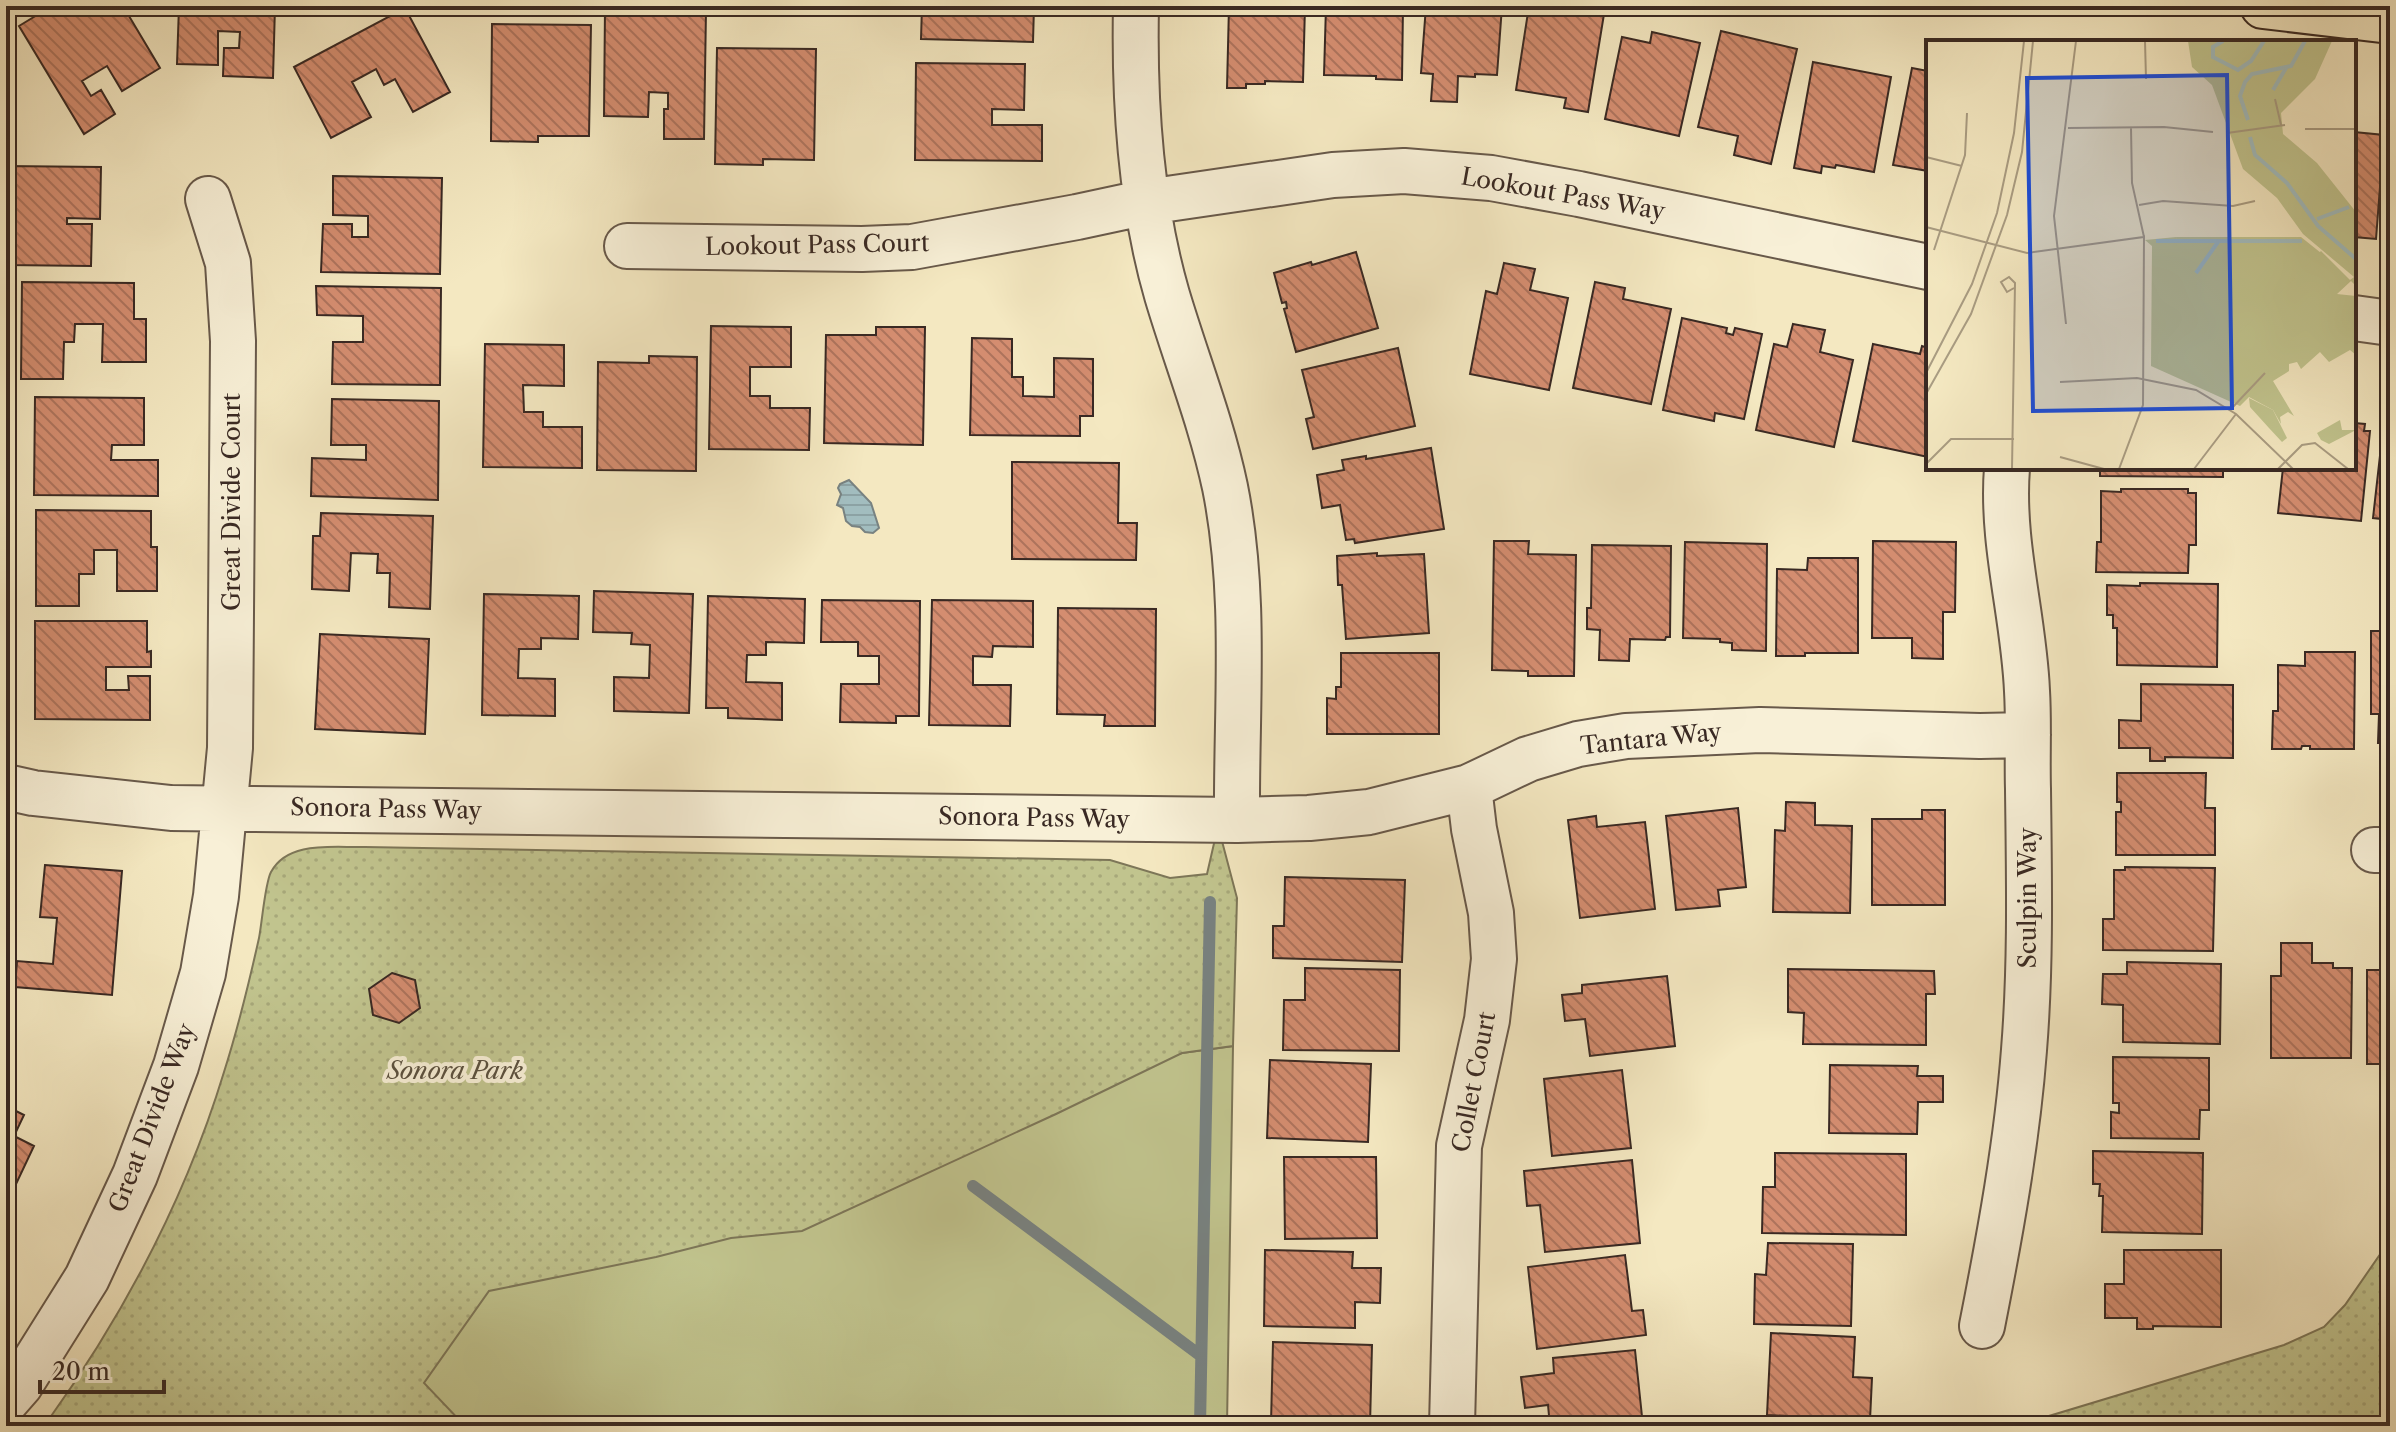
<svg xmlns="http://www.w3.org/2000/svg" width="2396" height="1432" viewBox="0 0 2396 1432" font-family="'Libre Caslon Text',serif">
<defs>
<pattern id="park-dots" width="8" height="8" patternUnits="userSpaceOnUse" patternTransform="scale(2)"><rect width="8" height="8" fill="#c1c48e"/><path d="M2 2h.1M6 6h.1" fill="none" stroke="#a7a87a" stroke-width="1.8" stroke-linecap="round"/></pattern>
<pattern id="water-rules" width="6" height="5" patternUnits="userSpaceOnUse" patternTransform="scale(2)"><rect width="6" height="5" fill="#a2bdbf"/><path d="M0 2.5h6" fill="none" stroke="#8ca2a4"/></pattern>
<pattern id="building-back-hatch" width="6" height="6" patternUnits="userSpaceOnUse" patternTransform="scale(2)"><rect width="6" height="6" fill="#d48d70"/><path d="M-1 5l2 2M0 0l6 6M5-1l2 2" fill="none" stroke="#ad735c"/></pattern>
</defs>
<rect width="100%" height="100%" fill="#f4e8c1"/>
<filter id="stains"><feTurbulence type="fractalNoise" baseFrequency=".0025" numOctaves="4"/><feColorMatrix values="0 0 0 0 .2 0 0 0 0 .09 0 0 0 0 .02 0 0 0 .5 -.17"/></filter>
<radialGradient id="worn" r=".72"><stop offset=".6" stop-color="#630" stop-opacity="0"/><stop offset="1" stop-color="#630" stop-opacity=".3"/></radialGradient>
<path fill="#c1c48e" stroke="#7d7658" stroke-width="2" d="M1233 1046 1227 1426H172L195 1362 1182 1053Z"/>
<path fill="url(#park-dots)" stroke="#7d7658" stroke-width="2" d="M1218 826 1237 898 1233 1046 1182 1053 1056 1114 802 1231 731 1238 656 1257 489 1291 424 1383 465 1426H51L47 1422C123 1316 186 1197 224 1072 238 1028 249 983 259 938 262 923 265 883 271 872 288 840 334 848 365 847L1110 860 1170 878 1207 874Z
M2390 1240V1426H2016L2284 1345 2324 1327 2345 1305Z"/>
<path fill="url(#water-rules)" stroke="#788281" stroke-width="2" d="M849 480 871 503 879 528 873 533 865 532 860 527 852 526 846 521 843 508 837 505 841 494 838 488 840 484Z"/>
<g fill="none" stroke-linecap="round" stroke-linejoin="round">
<path stroke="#788281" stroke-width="12" d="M973 1186 1201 1356
M1200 1426 1210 902"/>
</g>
<path fill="url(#building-back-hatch)" stroke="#392923" stroke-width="2" d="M52 6H123L160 68 122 91 107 66 82 81 91 96 101 90 115 114 84 134 19 26Z
M179 6H275L273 78 223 76 224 48H239L240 32 218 31V65L177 64Z
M922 6H1034L1033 42 921 39Z
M1229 6H1305L1303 82 1265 81V84H1246V88H1227Z
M1326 6H1403L1402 80 1376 79V76L1324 75Z
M1426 6H1502L1497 75 1475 74V77L1458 76 1457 102 1431 101 1433 74 1421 73Z
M1529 6 1605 8 1588 112 1564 108 1566 98 1516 90Z
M405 8 450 92 413 112 395 79 384 85 376 69 352 82 371 117 331 138 294 67Z
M605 8 706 10 704 139H664V109H668V93L649 92 648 117 604 116Z
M492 24 591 25 589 136H538V142L491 141Z
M1721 31 1797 49 1771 164 1734 155 1738 136 1698 127Z
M1652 32 1700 43 1679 136 1605 119 1622 37 1650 43Z
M717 48 816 49 814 160 763 159V165L715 164Z
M1813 62 1891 77 1874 172 1836 165 1835 168 1822 166 1821 173 1794 168Z
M916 63 1025 64 1024 110 992 109V125H1042V161L915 160Z
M1912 68 1928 71V171L1893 165Z
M2354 132 2384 135 2376 239 2354 237Z
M6 166 101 167 100 219 67 218V224H92L91 266 6 265Z
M333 176 442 178 440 274 321 272 323 224H352V237H368V216L333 215Z
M1356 252 1378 328 1296 352 1284 309 1287 308 1286 302 1282 303 1274 273 1311 262 1312 265Z
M1504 263 1535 269 1530 290 1568 298 1549 390 1470 374 1486 291 1497 294Z
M22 282 134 283V319H146V362H102L103 324H75L74 342H64L63 379H21Z
M1595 282 1625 288 1623 299 1671 309 1651 404 1573 388Z
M316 286 441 288 440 385 332 384 333 342H363V316L317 315Z
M1682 318 1727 328 1726 333 1733 335 1735 328 1762 334 1744 419 1715 413 1714 421 1663 410Z
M1793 324 1825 330 1820 352 1853 360 1834 447 1756 430 1774 344 1787 347Z
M711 326 791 327V367H750V396H770V408H810L809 450 709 449Z
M876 327H925L923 445 824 443 826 335H876Z
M972 338 1012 339V377H1023V396L1054 397V358L1093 359V416H1080V436L970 435Z
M485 344 564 345V386L523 385 524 412H543V427H582V468L483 467Z
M1873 344 1920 354 1922 346 1928 348V457L1853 441Z
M1398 348 1415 426 1313 449 1306 419 1314 417 1302 370Z
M649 356 697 357 696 471 597 470 598 362 649 363Z
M35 397 144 398V445H112L111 460H158V496L34 495Z
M332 399 439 401 438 500 311 496 312 458 366 460V445H331Z
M2384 420 2390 421V520L2373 518Z
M2354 423 2365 424 2364 431H2370L2361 521 2278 513 2283 468H2354Z
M1431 448 1444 529 1355 543 1354 539 1346 540 1340 505 1322 508 1317 475 1344 470 1342 460 1366 456V459Z
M1012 462 1119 463 1118 523H1137L1136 560 1012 559Z
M2100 468H2223V477L2100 476Z
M2121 489H2188V493H2196V545H2189L2188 573 2096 572 2097 542H2101V491L2121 492Z
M36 510 151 511V547H157V591H117V550H94V574H79V606H36Z
M321 513 433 516 430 609 389 607 390 573H377L378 554 351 553 349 591 312 589 313 536H320Z
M1494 541H1529L1528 554 1576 555 1574 676H1528V671L1492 670Z
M1873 541 1956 542 1955 612H1943V659L1912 658V638H1872Z
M1685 542 1767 544 1766 651 1732 650V643L1720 642V639L1683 638Z
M1592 545 1671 546 1670 637H1666L1665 640 1630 639 1629 661 1599 660 1600 630 1587 629V608H1591Z
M1377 553V556L1424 554 1429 633 1346 639 1342 585H1338L1337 556Z
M1808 558H1858V653H1805V656H1776L1777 569 1807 570Z
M2140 583 2218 584 2217 667 2117 665V628H2113V615H2107V585L2140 586Z
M594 591 693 594 689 713 614 711V677L649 678 650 645 631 644 632 633 593 632Z
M484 594 579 596 578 639 541 638V649H519L518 678 555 679V716L482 715Z
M708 596 805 599 804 643 766 642V655H747L746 682 782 683V720L728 718V708H706Z
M822 600 920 601 919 716H896V723L840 722 841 684H879V656H858V642H821Z
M932 600 1033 601V647L993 646 992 657 973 656V685H1011L1010 726 929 725Z
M1058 608 1156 609 1155 726H1104L1105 715 1057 714Z
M35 621H147V652L151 651V667H106V690H129L128 676H150V720L35 719Z
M2371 631H2390V743H2378L2379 714H2371Z
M320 634 429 639 425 734 315 729Z
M2305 652H2355L2354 749H2310V746H2302L2301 749H2272L2273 711H2278V665L2305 666Z
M1341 653H1439V734H1327V698L1336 699V687H1341Z
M2141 684 2233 685V758L2165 757V761H2150V748H2119V720L2141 721Z
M2117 773H2206L2205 808H2215V855H2116V812H2121V802H2117Z
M1786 802 1815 803V825L1852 826 1850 913 1773 912 1775 830 1785 831Z
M1738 808 1746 887 1718 890 1720 906 1676 910 1666 816Z
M1922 810H1945V905H1872V819H1922Z
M1596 816 1597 827 1645 822 1655 909 1580 918 1568 820Z
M45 865 122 871 112 995 15 987 17 961 53 964 57 918 40 917Z
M2125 867 2215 868 2213 951 2103 950V919H2114V870H2125Z
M1285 877 1405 880 1402 962 1273 958V926H1284Z
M2281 943H2312V963H2333V968H2352L2351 1058H2271V976H2281Z
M2127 962 2221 964 2220 1044 2123 1042V1005L2102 1004 2103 974H2127Z
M1305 968 1400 970 1399 1051 1283 1050 1284 1000H1305Z
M1788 969 1934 971 1935 994H1926V1045L1803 1044 1804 1013 1788 1012Z
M2367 970H2390V1064H2367Z
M392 973 415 980 420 1008 399 1023 373 1015 369 989Z
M1667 976 1675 1046 1590 1056 1585 1019 1565 1021 1562 995 1582 993V985Z
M2113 1057 2209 1058V1110H2200L2199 1139 2111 1138V1112L2119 1113V1103H2113Z
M1270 1060 1371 1064 1368 1142 1267 1138Z
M1830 1065 1918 1066 1917 1076H1943V1102H1918L1917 1134 1829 1133Z
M1622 1070 1631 1148 1552 1156 1544 1079Z
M6 1106 24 1115 14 1136 34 1146 8 1201H6Z
M2093 1151 2203 1153 2202 1234 2102 1232 2103 1196H2099L2100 1184H2093Z
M1775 1153 1906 1154V1235L1762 1233 1763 1187H1775Z
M1284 1157H1376L1377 1238 1285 1239Z
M1632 1160 1640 1243 1545 1252 1540 1205 1527 1206 1524 1171Z
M1768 1243 1853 1244 1851 1326 1754 1324 1755 1274 1766 1275Z
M1265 1250 1353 1252 1352 1268H1381L1380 1303 1355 1302V1328L1264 1326Z
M2124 1250H2221V1327L2153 1326V1329H2137V1318H2105V1284H2124Z
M1625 1255 1632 1311 1643 1310 1646 1335 1537 1349 1528 1267Z
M1771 1333 1855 1337 1853 1377 1872 1378 1870 1420 1767 1415Z
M1273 1342 1372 1345 1370 1426 1271 1423Z
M1635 1350 1643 1426H1550L1548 1405 1525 1408 1521 1377 1554 1373 1553 1358Z"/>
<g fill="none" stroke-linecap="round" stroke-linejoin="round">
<g stroke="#68594a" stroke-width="48">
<path id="minor" d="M627 246 862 249 912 247 1077 217 1147 202 1333 175 1404 171 1491 178 1579 194 1928 267
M2354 318 2390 323
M6 787 33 793 171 808 1237 820C1236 709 1247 596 1225 487 1211 421 1186 359 1167 295 1140 202 1134 102 1136 6
M1237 820 1309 818 1369 812 1469 787 1528 759 1578 744 1626 736 1760 730 1980 736 2028 735
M2374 850H2390
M1982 1326C2000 1235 2017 1142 2024 1050 2031 963 2029 876 2028 789 2027 756 2029 724 2027 691 2024 617 2001 543 2007 468
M6 1401 20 1385 87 1278 135 1175 176 1066 203 973 216 896 230 748 233 341 228 263 208 199
M1452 1426 1459 1146 1487 1020 1494 959 1491 913 1474 829 1469 787"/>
</g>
<g stroke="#392923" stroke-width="48">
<path id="major" d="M2263 6 2390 21"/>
</g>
<use href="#minor" stroke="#f8f0d7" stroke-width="44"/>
<use href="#major" stroke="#f4e8c1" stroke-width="44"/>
</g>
<g text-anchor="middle" stroke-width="8" stroke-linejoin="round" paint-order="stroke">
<g font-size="24" fill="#392923" stroke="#f8f0d7">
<text transform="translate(1563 194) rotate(10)" y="8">Lookout Pass Way</text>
<text transform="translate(817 245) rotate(-1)" y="8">Lookout Pass Court</text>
<text transform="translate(232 502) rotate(-90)" y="8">Great Divide Court</text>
<text transform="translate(1651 739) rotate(-6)" y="8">Tantara Way</text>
<text transform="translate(386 809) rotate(1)" y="8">Sonora Pass Way</text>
<text transform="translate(1034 818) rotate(1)" y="8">Sonora Pass Way</text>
<text transform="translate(2028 898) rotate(-90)" y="8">Sculpin Way</text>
<text transform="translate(1474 1082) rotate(-79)" y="8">Collet Court</text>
<text transform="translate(152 1118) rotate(-69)" y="8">Great Divide Way</text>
</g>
<g font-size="24" font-style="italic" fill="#5b503e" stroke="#f8f0d7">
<text x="455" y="1079">Sonora Park</text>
</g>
</g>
<g transform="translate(1926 40)">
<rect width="430" height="430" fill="#f4e8c1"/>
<path d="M250 197H375L395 213 303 344 238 205 251 204ZM323 358 347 370 361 398 356 402 343 388 324 367ZM414 380 416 390H430L403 404 395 400 391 393Z" fill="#c1c48e"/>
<path d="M262 1H406L389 39 355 73 357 94 391 123 430 172V246L425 241 411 254 430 256V315L424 310 403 322 394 312 375 329 371 322 363 324V331L347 341 368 376 362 372 354 377 355 384 347 370 323 357 314 366 225 326 226 206 219 200 250 197 276 257 286 300 298 309 395 211 424 240 428 237 377 194 351 158 317 129 286 45 266 27Z" fill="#c1c48e"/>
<path fill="none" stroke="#a2bdbf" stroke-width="4" d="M297 1 287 7V17L312 30 325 21 338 1M347 50 360 28M322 80 314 56 319 42 326 34 365 26 379 1M324 97 329 115 361 143 392 186 430 219M391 179 423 167M230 201H376M270 233 292 202"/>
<path fill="none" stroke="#a99c82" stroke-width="2" d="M219 1 220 39M349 59 355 85M142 88 238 87 287 92M205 88 206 143 218 197M379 89H430M301 93 359 85M0 117 36 126M213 165 237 161 307 166 329 161M0 187 101 213 218 197 217 365 193 429M8 210 39 115 41 73M140 284 128 176 150 1M0 333 46 244 71 173 88 93 98 1M134 342 211 338 270 350 310 374 367 429M0 354 45 274 81 175 96 112 107 1M305 369 339 333M134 417 178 429M0 424 25 399H88M86 429 89 243 83 237 75 242 81 252 88 248M268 429 310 374M352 429 376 405 389 403 422 429"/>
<path fill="#1d4ed8" fill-opacity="0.15" stroke="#1d4ed8" stroke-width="4" d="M301 35 306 368 107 371 101 38Z"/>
<rect width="430" height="430" fill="none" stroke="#392923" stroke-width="4"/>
</g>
<rect width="2396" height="1432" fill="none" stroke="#f4e8c1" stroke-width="32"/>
<rect x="8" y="8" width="2380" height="1416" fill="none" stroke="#392923" stroke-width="4"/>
<rect x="16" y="16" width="2364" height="1400" fill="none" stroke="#392923" stroke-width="2"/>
<path d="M40 1380v12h124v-12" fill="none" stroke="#392923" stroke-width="4"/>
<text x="52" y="1380" font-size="24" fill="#392923" stroke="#f8f0d7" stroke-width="6" paint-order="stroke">20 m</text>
<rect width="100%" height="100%" filter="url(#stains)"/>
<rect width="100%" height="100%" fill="url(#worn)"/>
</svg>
